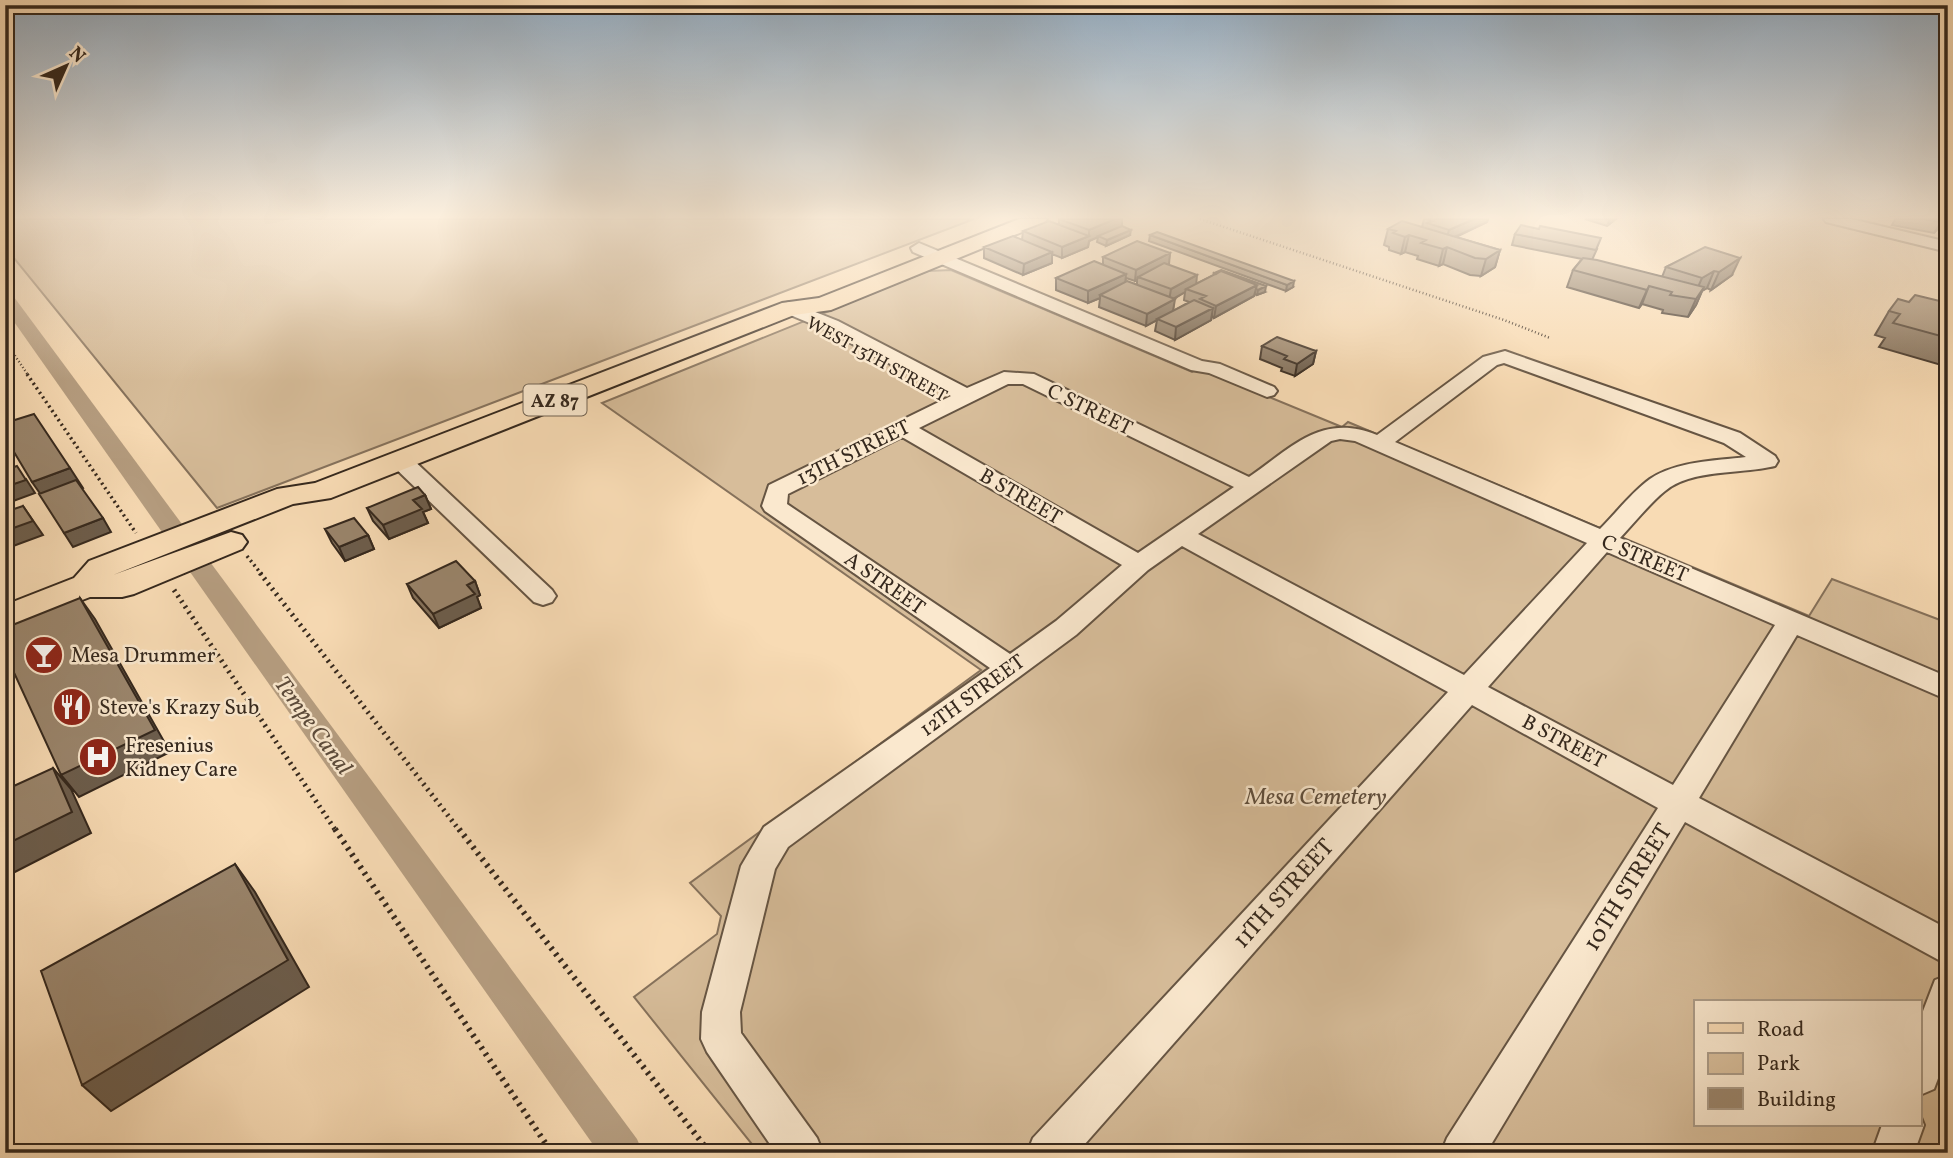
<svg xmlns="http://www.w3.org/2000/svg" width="1953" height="1158" viewBox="0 0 1953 1158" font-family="Vollkorn,serif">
<rect width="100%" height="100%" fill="#f8dbb4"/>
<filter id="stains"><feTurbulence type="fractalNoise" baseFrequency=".00286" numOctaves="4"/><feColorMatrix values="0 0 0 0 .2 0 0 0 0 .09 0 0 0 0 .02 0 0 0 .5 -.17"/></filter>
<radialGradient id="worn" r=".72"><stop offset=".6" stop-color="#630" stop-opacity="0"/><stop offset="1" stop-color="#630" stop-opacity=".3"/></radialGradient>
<path fill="#d7bd9a" stroke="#86725c" stroke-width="2" fill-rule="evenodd" d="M5 219H974L217 508 5 247Z
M951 270 1192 372 1199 368 1342 427 1348 422 1809 616 1832 579 1948 623V1153H759L634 997 717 934 721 916 690 883 981 670 602 403 928 271ZM1696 1002H1920V1125H1696Z"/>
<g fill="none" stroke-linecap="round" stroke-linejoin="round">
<path fill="#b69e81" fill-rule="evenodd" d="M5 292 11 293 637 1139 643 1153H599L5 309Z"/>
<g stroke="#665543" stroke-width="4">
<path id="minor" d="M1824 219H1851L1948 242V252L1826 222Z
M919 243 1202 361 1220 364 1274 387 1277 391 1274 395 1267 397 1209 373 1191 370 913 252 911 248Z
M790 302 838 321 967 388 1004 372 1034 374 1249 477C1291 448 1322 412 1377 435L1483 357 1505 351 1740 433 1775 456 1778 461 1775 466C1743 474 1690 469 1665 491 1649 504 1635 522 1620 538L1948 677V700L1797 635 1699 798 1948 929V965L1685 822 1486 1153H1441L1447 1138 1658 808 1472 705 1077 1153H1027L1033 1138 1448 692 1182 546 1148 570 1076 635 788 847 775 869 740 1012 741 1033 817 1138 823 1153H776L707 1052 701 1039 702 1012 741 866 764 827 990 668 765 511 762 506 769 485 951 396 824 329 783 312 781 308 783 304ZM1504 363 1724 443 1746 457C1715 461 1676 461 1650 479 1632 492 1616 513 1600 529L1395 442 1497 365ZM1008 384H1023L1234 487 1138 553 919 428ZM902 437 1122 565 1056 621 1010 654 787 504 788 494ZM1340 439 1355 441 1587 543 1464 675 1198 534 1331 441ZM1607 552 1775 625 1673 785 1488 687Z
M401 454 409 456 552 590 556 596 552 602 543 605 534 602 393 466 390 461 393 456Z
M1948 975V1052L1934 1089 1920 1095V1019L1935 980Z
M1920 1115 1924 1125 1914 1153H1872L1882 1125H1920Z"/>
</g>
<g stroke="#35281d" stroke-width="4">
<path id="major" d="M1019 219H1047L1044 223 831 310 794 315 331 498 293 504 113 575 231 532 242 535 247 542 242 549 134 594 122 597H90L5 630V605L74 578 89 561 277 489 315 483 782 303 819 298Z"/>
</g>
<path stroke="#35281d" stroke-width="2.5" stroke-dasharray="1 2.5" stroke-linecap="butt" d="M1200 219 1504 320 1550 338
M5 341 28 375"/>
<path stroke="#35281d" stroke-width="3.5" stroke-dasharray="2 3.5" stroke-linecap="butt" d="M27 374 136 533
M247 556 262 575"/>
<path stroke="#35281d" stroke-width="5" stroke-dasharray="2 4.5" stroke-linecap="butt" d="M260 573 460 831
M174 590 336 831"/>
<path stroke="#35281d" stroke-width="6" stroke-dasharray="2.5 5" stroke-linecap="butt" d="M335 829 552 1153
M459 829 710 1153"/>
<use href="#minor" fill="#fae8ce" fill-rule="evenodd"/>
<use href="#major" fill="#f8dbb4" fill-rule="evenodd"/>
</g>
<path fill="#84725d" stroke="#35281d" stroke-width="2" fill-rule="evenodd" d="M1059 219H1122V226L1130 235 1106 246 1097 242 1098 237 1089 241 1088 247 1062 258 1052 254V263L1023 275 984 258V247L1022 240 1023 231 1059 224Z
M1424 219H1488L1487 222 1456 237 1500 250 1495 267 1481 276 1470 275 1443 264 1439 266 1417 259 1418 256 1405 252 1401 254 1389 250V247L1384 245 1388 229 1422 227Z
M1585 219H1616L1607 226Z
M1895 219H1944L1940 226 1934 233 1892 225Z
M1515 234 1597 249 1592 260 1662 277 1666 267 1687 257 1732 275 1711 290 1707 288 1702 291 1696 305 1688 317 1662 313 1663 310 1642 304 1639 308 1567 287 1573 270 1582 259 1512 245Z
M1150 235 1293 287 1286 291 1149 241Z
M1170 253 1168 265 1196 284 1214 275V273L1265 292 1257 295 1255 294 1254 296 1214 318 1212 316 1211 320 1175 340 1155 331 1157 320 1146 326 1099 307 1100 298 1088 303 1056 290V278L1103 265V257ZM1126 278 1135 281 1137 280V285L1125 282ZM1185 292 1184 300 1189 302 1173 311 1174 299Z
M1909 302 1948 303V367L1879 347 1885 338 1875 335 1889 311Z
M1262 346 1316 351 1313 364 1295 376 1281 371 1282 368 1260 359Z
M425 495 431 509 423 512 428 523 389 539 373 521 367 508Z
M325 529 368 535 374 549 345 561 332 543Z
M475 581 480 595 477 597 481 608 439 628 413 598 407 584Z"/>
<path fill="#6c5d4c" stroke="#35281d" stroke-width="2" d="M1115 219H1122V226L1089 241 1088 247 1062 258V247L1089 236V230Z
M1474 219H1488L1487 222 1446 241 1449 230Z
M1610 219H1616L1607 226Z
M1943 219H1944L1940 226 1934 233Z
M1131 230 1130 235 1106 246 1107 240Z
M1409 235 1405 252 1401 254 1405 237Z
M1447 247 1443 264 1439 266 1443 249Z
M1500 250 1495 267 1481 276 1486 259Z
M1052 252V263L1023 275 1024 264Z
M1170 253 1169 264 1141 278 1138 277 1137 280 1135 281 1136 270Z
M1740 258 1732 275 1711 290 1719 272Z
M1714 271 1707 288 1702 291 1696 305 1688 317 1696 299 1694 296 1702 278Z
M1126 274 1125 286 1100 295V298L1088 303V291Z
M1197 275 1196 287 1186 289 1185 292 1169 301 1171 289Z
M1294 281 1293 287 1286 291 1287 285Z
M1257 285 1254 296 1214 318 1216 306Z
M1266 286 1265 292 1257 295 1258 290Z
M1649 286 1642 304 1639 308 1647 290Z
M1175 299 1173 311 1146 326 1147 314Z
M1213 308 1211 320 1175 340 1176 327Z
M1316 351 1313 364 1295 376 1297 364Z
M5 450 11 460 5 462Z
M70 468 83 488 46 502 32 482Z
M26 479 35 493 5 504V487Z
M425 495 431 509 423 512 428 523 389 539 383 525 413 500Z
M23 506 43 535 5 549V531Z
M103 518 111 532 73 547 64 533Z
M368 535 374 549 345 561 339 547Z
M475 581 480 595 477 597 481 608 439 628 433 614 467 585Z
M80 598 95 619 170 752 79 797 61 775Z
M53 768 71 789 91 833 5 877V845Z
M235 864 255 892 309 987 111 1111 82 1085Z"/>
<path fill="#9a856c" stroke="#35281d" stroke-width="2" d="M1059 219H1115L1089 230Z
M1427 219H1474L1449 230 1427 223 1433 221Z
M1923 219H1943L1940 222Z
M1049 221 1089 236 1062 247 1023 231Z
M1402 221 1500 250 1486 259 1475 258 1447 247 1443 249 1421 243 1426 240 1409 235 1405 237 1393 233 1396 231 1388 229Z
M1521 225 1539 229 1540 226 1601 238 1596 250 1515 234Z
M1122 226 1131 230 1107 240 1098 236Z
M1157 232 1294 281 1287 285 1150 235Z
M1013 236 1052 252 1024 264 984 247Z
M1137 241 1170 253 1136 270 1103 257Z
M1705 247 1740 258 1719 272 1714 271 1702 278 1666 267Z
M1583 258 1597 260 1704 287 1696 299 1670 295 1672 292 1649 286 1647 290 1573 270Z
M1094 261 1126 274 1088 291 1056 278Z
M1164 263 1197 275 1171 289 1138 277Z
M1221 270 1266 286 1258 290 1256 289 1257 285 1221 271 1216 274 1214 273Z
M1221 271 1257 285 1216 306 1200 299 1206 296 1186 289Z
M1127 281 1175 299 1147 314 1100 295Z
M1915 295 1948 303V338L1893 323 1900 314 1889 311 1898 299 1909 302Z
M1194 300 1213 308 1176 327 1157 319Z
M1277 337 1316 351 1297 364 1284 359 1287 356 1262 346Z
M34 414 70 468 32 482 5 437V423Z
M17 466 26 480 5 487V470Z
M76 480 103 518 64 533 39 494Z
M418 487 425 495 413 500 422 509 383 525 367 508Z
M23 506 33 521 5 531V512Z
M354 518 368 535 339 547 325 529Z
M456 561 475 581 467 585 475 594 433 614 407 584Z
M80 598 155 730 61 775 5 653V628Z
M53 768 72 812 5 845V790Z
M235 864 288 960 82 1085 41 971Z"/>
<linearGradient id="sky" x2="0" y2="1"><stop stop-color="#94abbf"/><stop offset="0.57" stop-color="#fcefdd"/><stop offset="1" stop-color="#fcefdd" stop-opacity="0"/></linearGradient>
<rect width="1953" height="381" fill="url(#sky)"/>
<defs>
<g id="bar-disc" transform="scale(2.0125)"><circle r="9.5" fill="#8f2418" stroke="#fae8ce"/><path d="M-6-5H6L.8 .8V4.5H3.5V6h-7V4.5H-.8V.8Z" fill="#fff"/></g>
<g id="restaurant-disc" transform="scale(2.0125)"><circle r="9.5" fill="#8f2418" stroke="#fae8ce"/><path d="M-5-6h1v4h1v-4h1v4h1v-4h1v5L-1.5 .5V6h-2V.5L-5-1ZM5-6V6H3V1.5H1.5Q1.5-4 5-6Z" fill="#fff"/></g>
<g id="hospital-disc" transform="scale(2.0125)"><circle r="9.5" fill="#8f2418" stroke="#fae8ce"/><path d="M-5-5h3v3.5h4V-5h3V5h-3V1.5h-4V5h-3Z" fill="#fff"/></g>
</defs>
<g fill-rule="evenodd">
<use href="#bar-disc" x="44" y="655"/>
<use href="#restaurant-disc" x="72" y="707"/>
<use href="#hospital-disc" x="98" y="757"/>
</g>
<g text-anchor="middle" stroke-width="5" stroke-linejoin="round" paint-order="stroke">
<g font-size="18" fill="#35281d" stroke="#fae8ce">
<text transform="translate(877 359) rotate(29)" y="6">WEST 13TH STREET</text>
</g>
<rect fill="#fae8ce" stroke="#706252" stroke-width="2" x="523.5" y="384.5" width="63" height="31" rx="5"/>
<g font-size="19" font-weight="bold" fill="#35281d">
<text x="555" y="407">AZ 87</text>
</g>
<g font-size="21" fill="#35281d" stroke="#fae8ce">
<text transform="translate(1090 409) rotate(26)" y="7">C STREET</text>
<text transform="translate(853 452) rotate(-26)" y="7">13TH STREET</text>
<text transform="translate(1021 496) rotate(30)" y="7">B STREET</text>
<text transform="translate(1645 558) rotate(23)" y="7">C STREET</text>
<text transform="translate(885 583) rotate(35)" y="7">A STREET</text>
<text transform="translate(972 695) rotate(-36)" y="7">12TH STREET</text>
<text transform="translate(1564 741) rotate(28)" y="7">B STREET</text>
</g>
<g font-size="21" fill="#35281d" stroke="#fae8ce" text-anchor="start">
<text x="71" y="662">Mesa Drummer</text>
<text x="99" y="714">Steve's Krazy Sub</text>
<text x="125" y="752">Fresenius<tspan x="125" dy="24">Kidney Care</tspan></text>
</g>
<g font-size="23" font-style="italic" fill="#5c4b3b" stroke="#fae8ce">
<text transform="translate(314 725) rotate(54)" y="8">Tempe Canal</text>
</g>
<g font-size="24" font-style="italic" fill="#5e4d3c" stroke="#fae8ce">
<text x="1316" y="804">Mesa Cemetery</text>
</g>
<g font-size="24" fill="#35281d" stroke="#fae8ce">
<text transform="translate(1627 887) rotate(-58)" y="8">10TH STREET</text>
<text transform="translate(1283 893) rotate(-48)" y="8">11TH STREET</text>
</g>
</g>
<rect width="1953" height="1158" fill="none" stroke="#f8dbb4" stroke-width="28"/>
<rect x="7" y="7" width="1939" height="1144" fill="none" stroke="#35281d" stroke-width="3.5"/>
<rect x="14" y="14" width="1925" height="1130" fill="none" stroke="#35281d" stroke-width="2"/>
<rect x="1694" y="1000" width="228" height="126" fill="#fae8ce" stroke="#ab9b87" stroke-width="2"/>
<rect x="1708" y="1023" width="35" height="10" fill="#f8dbb4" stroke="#ab9b87" stroke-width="2"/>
<text x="1757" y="1036" font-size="21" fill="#35281d">Road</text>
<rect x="1708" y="1053" width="35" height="21" fill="#d7bd9a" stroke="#ab9b87" stroke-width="2"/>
<text x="1757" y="1070" font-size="21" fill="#35281d">Park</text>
<rect x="1708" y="1088" width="35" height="21" fill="#9a856c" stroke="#ab9b87" stroke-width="2"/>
<text x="1757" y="1106" font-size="21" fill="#35281d">Building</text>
<g transform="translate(66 66) rotate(45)" stroke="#fae8ce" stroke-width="5" paint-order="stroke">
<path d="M0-5L12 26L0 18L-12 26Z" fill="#35281d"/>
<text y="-10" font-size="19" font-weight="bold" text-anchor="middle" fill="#35281d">N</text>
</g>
<rect width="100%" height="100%" filter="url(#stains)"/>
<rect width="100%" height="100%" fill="url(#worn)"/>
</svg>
